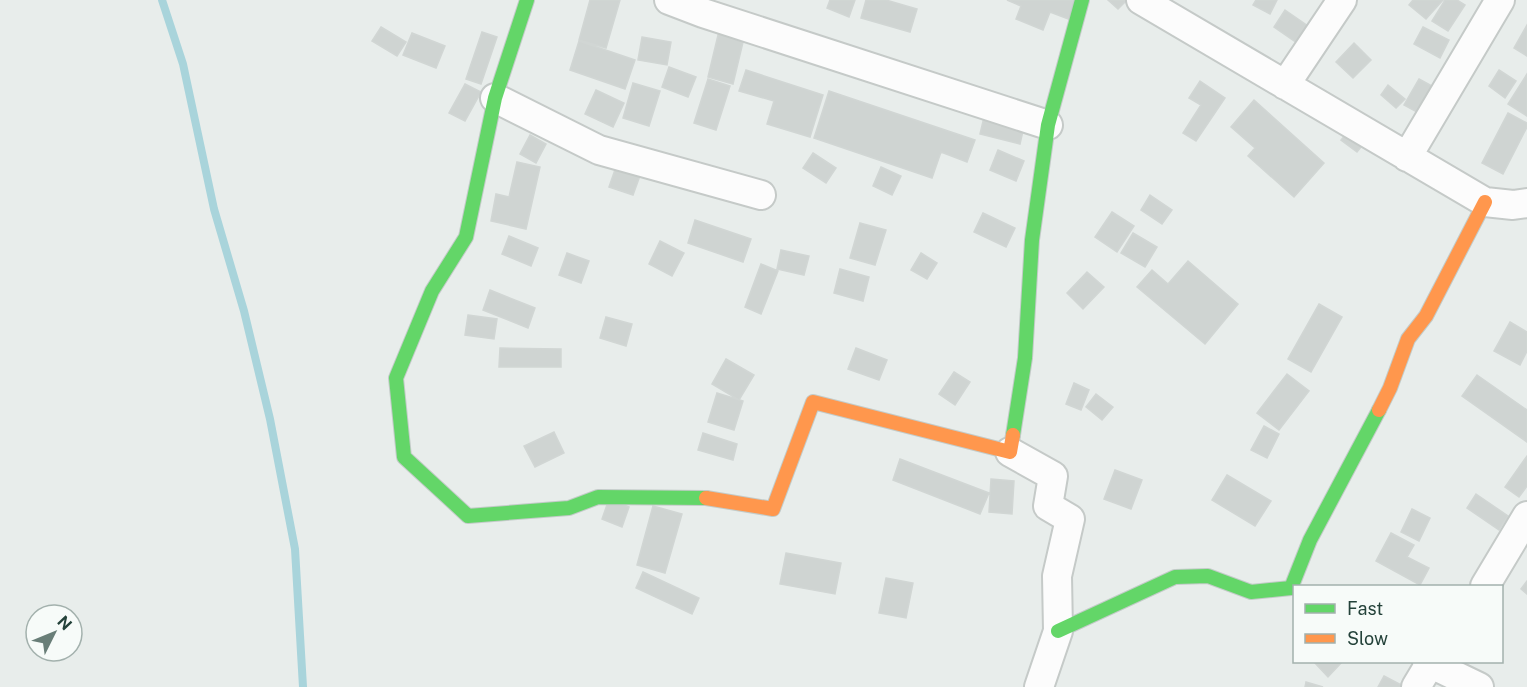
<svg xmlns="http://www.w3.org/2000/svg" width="1527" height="687" viewBox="0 0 1527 687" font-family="'Public Sans',sans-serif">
<rect width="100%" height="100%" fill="#e8edeb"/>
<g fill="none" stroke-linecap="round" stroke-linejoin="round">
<path stroke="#a9d4db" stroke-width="8" d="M162 0 183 64 214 209 244 311 270 419 295 549 303 687"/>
</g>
<path fill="#cfd4d2" stroke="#d1d6d4" stroke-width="1.5" d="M590 0H620L606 48 579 40Z
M830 0H855L849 17 827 8Z
M866 0H886L917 9 910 32 861 18Z
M1007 0H1077L1071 20 1050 12 1043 30 1016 19 1021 6Z
M1108 0H1127L1118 9Z
M1256 0H1277L1270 14 1253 5Z
M1413 0H1443L1426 19 1409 5Z
M1445 0H1457L1465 5 1448 31 1432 21Z
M1285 10 1321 35 1310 52 1274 27Z
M1527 25V56L1514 48Z
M381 27 406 42 397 56 372 41Z
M1423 27 1449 40 1440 58 1414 44Z
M719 31 744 38 733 84 708 77Z
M482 32 497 37 481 84 466 79Z
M412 33 445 46 436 68 403 55Z
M642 37 671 42 667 65 638 60Z
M579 41 635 60 625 89 570 70Z
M1354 43 1371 60 1353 78 1336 62Z
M669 67 696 77 688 97 662 87Z
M746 70 823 95 810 137 767 124 774 101 739 91Z
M1499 70 1516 81 1505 98 1489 86Z
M1527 74V116L1508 104Z
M708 79 730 86 716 130 694 123Z
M1419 79 1443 92 1428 118 1404 105Z
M1200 81 1225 98 1196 141 1183 133 1201 105 1189 98Z
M633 83 660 91 649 126 623 118Z
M465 84 481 92 465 121 449 113Z
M1388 85 1405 99 1396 108 1381 95Z
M596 90 624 103 613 127 585 114Z
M829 91 975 140 967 162 941 152 932 178 814 138Z
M1254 100 1324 163 1294 197 1248 156 1255 148 1231 127Z
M985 113 1025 122 1020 144 980 134Z
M1508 113 1527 123V127L1503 174 1482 163Z
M1350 129 1366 141 1357 152 1341 140Z
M530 135 546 144 536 163 520 154Z
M998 150 1024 161 1016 181 990 170Z
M813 153 836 168 826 183 803 168Z
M517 162 540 167 526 229 491 221 496 194 509 197Z
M617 164 641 173 633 195 609 187Z
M881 167 901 176 892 195 873 186Z
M1150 195 1172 210 1162 224 1141 210Z
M1112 212 1134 226 1117 252 1095 237Z
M983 213 1015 228 1006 247 974 232Z
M695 220 751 239 743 262 688 243Z
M860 223 886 230 875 265 850 258Z
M1133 233 1157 247 1145 267 1121 253Z
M509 236 538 248 531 266 502 254Z
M660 241 684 253 672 276 649 264Z
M781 250 809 256 804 275 777 269Z
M567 253 589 261 581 283 559 275Z
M921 253 937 263 927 279 911 270Z
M1188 261 1238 304 1205 344 1137 287 1152 270 1168 284Z
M761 264 778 271 761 314 745 307Z
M840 269 869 277 863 301 834 293Z
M1087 272 1104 287 1083 309 1067 293Z
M490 290 535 308 528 328 483 310Z
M1319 304 1342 317 1311 372 1288 359Z
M468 315 497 319 494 339 465 335Z
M606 317 632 324 626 346 600 338Z
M1510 322 1527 332V351L1520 365 1494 351Z
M500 348 561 349V367H499Z
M856 348 887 360 879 380 848 369Z
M726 359 754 375 739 400 712 384Z
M954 372 970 382 955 405 939 394Z
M1287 374 1309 391 1279 430 1257 413Z
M1477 375 1527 410V442L1462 396Z
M1074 383 1089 390 1081 410 1066 404Z
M717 393 743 401 734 430 708 422Z
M1096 394 1113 407 1102 420 1086 407Z
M1264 426 1279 434 1267 458 1251 450Z
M554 432 564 453 535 467 524 446Z
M703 433 737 444 733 460 698 450Z
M1527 456V486L1519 497 1505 487Z
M900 459 989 493 980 514 893 480Z
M1115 470 1142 480 1131 509 1104 499Z
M1227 475 1271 501 1255 526 1212 500Z
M991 479 1014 481 1012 514 989 512Z
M1476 494 1508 516 1499 530 1467 508Z
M609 499 629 507 622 527 602 519Z
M653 506 682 514 665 573 637 565Z
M1412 509 1430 518 1419 541 1401 532Z
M1391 533 1414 545 1407 557 1429 568 1420 585 1376 561Z
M786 553 841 563 835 594 780 584Z
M643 572 699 598 692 614 636 588Z
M886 578 913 583 906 618 879 613Z
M1527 581V594L1521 589Z
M1314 662H1342L1328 677Z
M1384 676 1405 687H1378Z
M1306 682 1323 687H1305Z"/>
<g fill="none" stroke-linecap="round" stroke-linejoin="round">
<g stroke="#c5cac8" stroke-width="32">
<path id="street" d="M669 0 703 13 1048 125
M1141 0 1485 202 1513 205 1527 203
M1285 85 1342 0
M495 98 599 150 761 195
M1407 157 1500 0
M1010 452 1053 476 1048 506 1070 519 1057 576 1058 631 1039 687
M1485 586 1527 516
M1427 662 1479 687
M1416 687 1431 662"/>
</g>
<g stroke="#c3cbc8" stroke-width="16">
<path id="fast" d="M527 0 495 98 466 237 432 291 396 378 404 457 468 516 569 508 598 497 706 498
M1013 435 1025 358 1032 240 1048 125 1082 0
M1058 631 1175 577 1208 576 1251 592 1291 588 1310 540 1379 410"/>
</g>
<g stroke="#c3cbc8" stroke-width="16">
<path id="slow" d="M1379 410 1390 388 1408 339 1426 316 1485 202
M706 498 773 509 813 402 1010 452 1013 435"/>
</g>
<use href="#street" stroke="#fcfcfc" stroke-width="28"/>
<use href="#fast" stroke="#63d668" stroke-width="14"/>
<use href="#slow" stroke="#ff974d" stroke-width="14"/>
</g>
<rect x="1293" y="585" width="210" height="78" fill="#f7fbf9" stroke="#a3b1ad" stroke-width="1.5"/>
<rect x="1305" y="604" width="30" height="9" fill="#63d668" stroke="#a3b1ad" stroke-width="1.5"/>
<text x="1347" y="615" font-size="18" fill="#24423a">Fast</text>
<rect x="1305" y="634" width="30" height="9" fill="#ff974d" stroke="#a3b1ad" stroke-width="1.5"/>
<text x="1347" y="645" font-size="18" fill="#24423a">Slow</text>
<g transform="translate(54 633) rotate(47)"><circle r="28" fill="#f7fbf9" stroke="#a3b1ad" stroke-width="1.5"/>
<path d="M0-4.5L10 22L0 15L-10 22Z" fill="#697e78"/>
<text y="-9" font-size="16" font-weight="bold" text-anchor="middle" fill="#24423a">N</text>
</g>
</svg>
